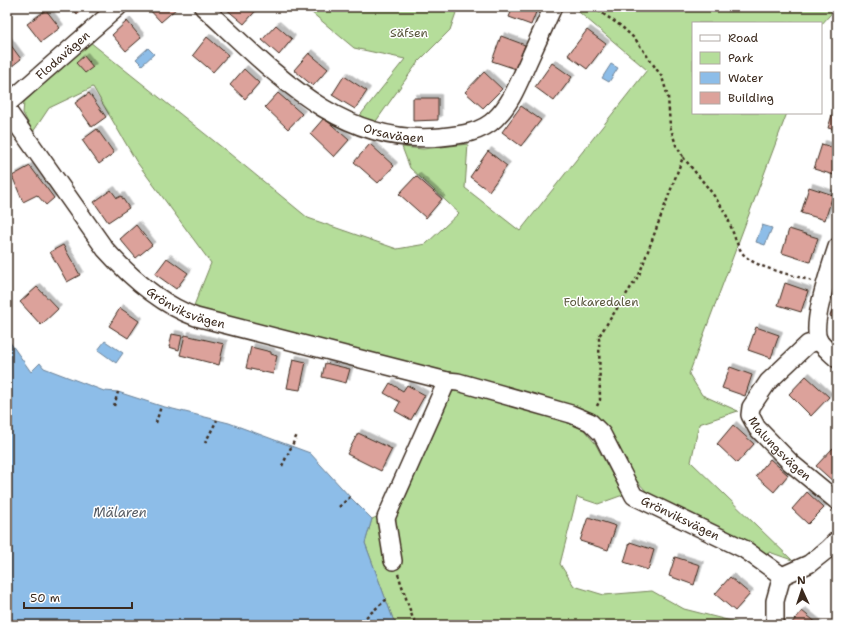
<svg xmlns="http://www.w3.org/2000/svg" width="844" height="632" viewBox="0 0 844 632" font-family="'Shantell Sans',sans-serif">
<defs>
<filter id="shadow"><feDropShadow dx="3.5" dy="-3.5" stdDeviation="0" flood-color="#0004"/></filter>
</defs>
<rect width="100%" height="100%" fill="#fff"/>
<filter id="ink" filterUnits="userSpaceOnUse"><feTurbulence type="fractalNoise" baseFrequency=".025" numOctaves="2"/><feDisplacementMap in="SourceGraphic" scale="8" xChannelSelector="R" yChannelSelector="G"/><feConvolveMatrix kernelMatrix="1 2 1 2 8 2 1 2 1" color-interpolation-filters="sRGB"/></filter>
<g filter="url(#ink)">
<path fill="#b5dd9a" stroke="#78845c" d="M305 7H458L450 30 418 62 374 124 358 118 405 59 354 48Z
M573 7H837L821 25V23H693V113H787L689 374 702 395 738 411 699 424 691 462 792 560 769 552 768 555 667 505 647 492 634 478 604 424 591 413 453 374 193 308 211 263 136 161 93 87 49 108 33 132 23 113 24 102 90 42 224 149 308 218 397 249 426 244 459 213 410 168 402 147 423 149 468 144 465 188 520 231 647 70Z
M452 389 565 420 584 430 595 443 623 495 598 504 577 497 560 564 574 586 604 595 652 591 684 609 739 623 760 622 762 625H399L393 619 365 543 372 519 397 508Z"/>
<path fill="#8dbde8" stroke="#6c8297" d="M148 48 154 54 142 65 136 59Z
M611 64 618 68 609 82 602 78Z
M762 225 772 228 765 245 756 242Z
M7 338 31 372 40 363 44 368 104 391 118 392 161 406 229 423 310 453 350 497 372 519 365 543 393 619 399 625H7Z
M105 341 123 353 116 363 98 350Z"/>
<path fill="#dca29b" stroke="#3b2a1e" filter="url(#shadow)" d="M72 7H86L77 14Z
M147 7H177V8L161 22Z
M227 7H259L244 24 225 8Z
M513 7H538L531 25 509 17Z
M46 10 60 28 41 42 27 24Z
M127 21 141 38 126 51 112 35Z
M276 25 292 39 279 55 262 40Z
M587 30 606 44 587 69 568 55Z
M501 36 525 45 516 69 492 61Z
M207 37 228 55 213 72 193 55Z
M7 40 21 59 7 70Z
M309 53 328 69 313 86 294 70Z
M84 56 93 67 85 73 76 63Z
M552 63 572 77 554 101 535 87Z
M244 69 259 83 245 99 230 85Z
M484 72 502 89 483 108 465 92Z
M344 76 367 91 355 109 332 95Z
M89 93 106 117 92 127 75 103Z
M278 93 302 114 288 129 265 107Z
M413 98H438V120L413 121Z
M836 102H837V130L828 128Z
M521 106 541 120 521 146 502 132Z
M324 118 349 140 334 157 310 134Z
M97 129 114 153 99 164 82 140Z
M370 144 394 166 378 183 354 162Z
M822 144 837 149V176L814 169Z
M488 151 507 166 489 191 470 177Z
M30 166 54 198 46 205 37 195 23 202 12 176Z
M416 176 442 199 426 218 399 194Z
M809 187 833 195 825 220 801 213Z
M111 190 117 198 121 196 129 208 108 222 94 202Z
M136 225 152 245 136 258 120 239Z
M789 229 818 238 810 262 782 253Z
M63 245 80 275 67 282 50 252Z
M167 258 188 273 176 289 155 274Z
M785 283 808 291 801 312 778 305Z
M37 287 58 309 41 325 20 302Z
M836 299H837V319L830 316Z
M120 308 139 321 128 338 109 326Z
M756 327 779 335 771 358 748 350Z
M172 334 182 336 179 350 169 347Z
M185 335 224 344 219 365 180 355Z
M251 347 271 352V354L277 356 273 374 246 368Z
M293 359 306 362 300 390 287 388Z
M325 363 350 369 346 383 322 377Z
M730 367 752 375 745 396 722 388Z
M806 376 829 397 811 416 789 394Z
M390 383 403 391 407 385 425 395 411 420 395 411 400 402 384 393Z
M733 425 754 444 737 463 717 444Z
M358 433 392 449 381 471 347 454Z
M833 448 837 452V482L836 484 816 466Z
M770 459 788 475 774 492 756 476Z
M807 492 824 508 808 524 792 509Z
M588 517 616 526 608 550 580 541Z
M630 542 654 550 648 570 624 562Z
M675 557 700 565 694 585 669 576Z
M730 577 750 594 735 611 715 594Z
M802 611 818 624V625H790Z"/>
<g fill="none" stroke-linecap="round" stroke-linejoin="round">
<g stroke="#3b2a1e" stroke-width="20">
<g id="street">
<path id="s1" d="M203 7C272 70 339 147 441 137 459 135 481 133 495 119 511 104 519 82 528 62 536 44 545 25 553 7"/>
<path id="s2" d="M7 104 118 7"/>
<path id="s3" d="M7 110 105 249C130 277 160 304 196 317L447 381 458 382 571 414 590 422 602 434 634 496 744 549 782 576 775 601V625"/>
<path d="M837 247C831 266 810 325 819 341 822 346 832 354 837 359"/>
<path id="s4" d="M819 341 808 344 768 382 751 407 750 415 757 428 791 463 837 501"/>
<path d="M393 561 386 518 447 381"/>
<path d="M782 576 809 564 828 549 837 540"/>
</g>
</g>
<path stroke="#3b2a1e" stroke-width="2.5" stroke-dasharray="3 3" stroke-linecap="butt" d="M593 7 621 26 636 40 662 77 668 97 670 126 676 145 683 157 639 275 599 336 600 400 596 408
M683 157C697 175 713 192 724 211 732 224 735 247 746 257 760 269 794 275 812 281
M114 406 118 392
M156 423 161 406
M205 443 217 420
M282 466 297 435
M339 507 350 497
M398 574 413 619 419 625
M357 625 388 598"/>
<use href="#street" stroke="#fff" stroke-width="17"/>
</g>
</g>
<g text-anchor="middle" stroke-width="3" stroke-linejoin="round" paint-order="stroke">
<g font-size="12" fill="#5a573d" stroke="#fff">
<text x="409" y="37">Säfsen</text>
<text x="601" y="306">Folkaredalen</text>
</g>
<g font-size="12" fill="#3b2a1e" stroke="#fff">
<text dy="4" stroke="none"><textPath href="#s2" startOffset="74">Flodavägen</textPath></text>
<text dy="4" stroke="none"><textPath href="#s1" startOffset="233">Orsavägen</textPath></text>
<text dy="4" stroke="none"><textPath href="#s3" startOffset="272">Grönviksvägen</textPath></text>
<text dy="4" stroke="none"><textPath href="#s4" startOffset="150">Malungsvägen</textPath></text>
<text dy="4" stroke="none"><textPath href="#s3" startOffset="831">Grönviksvägen</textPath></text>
</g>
<g font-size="13" font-style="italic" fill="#585d65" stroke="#fff">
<text x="120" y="517">Mälaren</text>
</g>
</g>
<rect width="844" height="632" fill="none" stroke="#fff" stroke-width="24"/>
<rect x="12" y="12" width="820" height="608" fill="none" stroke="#3b2a1e" stroke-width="1.5" filter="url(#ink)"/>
<rect x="692" y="22" width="130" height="92" fill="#ffffff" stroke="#b1aaa5"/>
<rect x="700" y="35" width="20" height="6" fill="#ffffff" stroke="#b1aaa5"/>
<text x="728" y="42" font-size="12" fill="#3b2a1e">Road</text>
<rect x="700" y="52" width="20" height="12" fill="#b5dd9a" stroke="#b1aaa5"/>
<text x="728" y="62" font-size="12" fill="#3b2a1e">Park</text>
<rect x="700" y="72" width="20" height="12" fill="#8dbde8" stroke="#b1aaa5"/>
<text x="728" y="82" font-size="12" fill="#3b2a1e">Water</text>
<rect x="700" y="92" width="20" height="12" fill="#dca29b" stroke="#b1aaa5"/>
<text x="728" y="102" font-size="12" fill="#3b2a1e">Building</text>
<g transform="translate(802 590) rotate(357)" stroke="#ffffff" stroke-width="3" paint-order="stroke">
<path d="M0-3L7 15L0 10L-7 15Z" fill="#3b2a1e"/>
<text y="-6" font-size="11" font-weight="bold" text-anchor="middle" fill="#3b2a1e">N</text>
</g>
<path d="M24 602v6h108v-6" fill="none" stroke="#3b2a1e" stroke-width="2"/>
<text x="30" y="602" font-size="12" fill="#3b2a1e" stroke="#ffffff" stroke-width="3" paint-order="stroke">50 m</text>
</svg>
